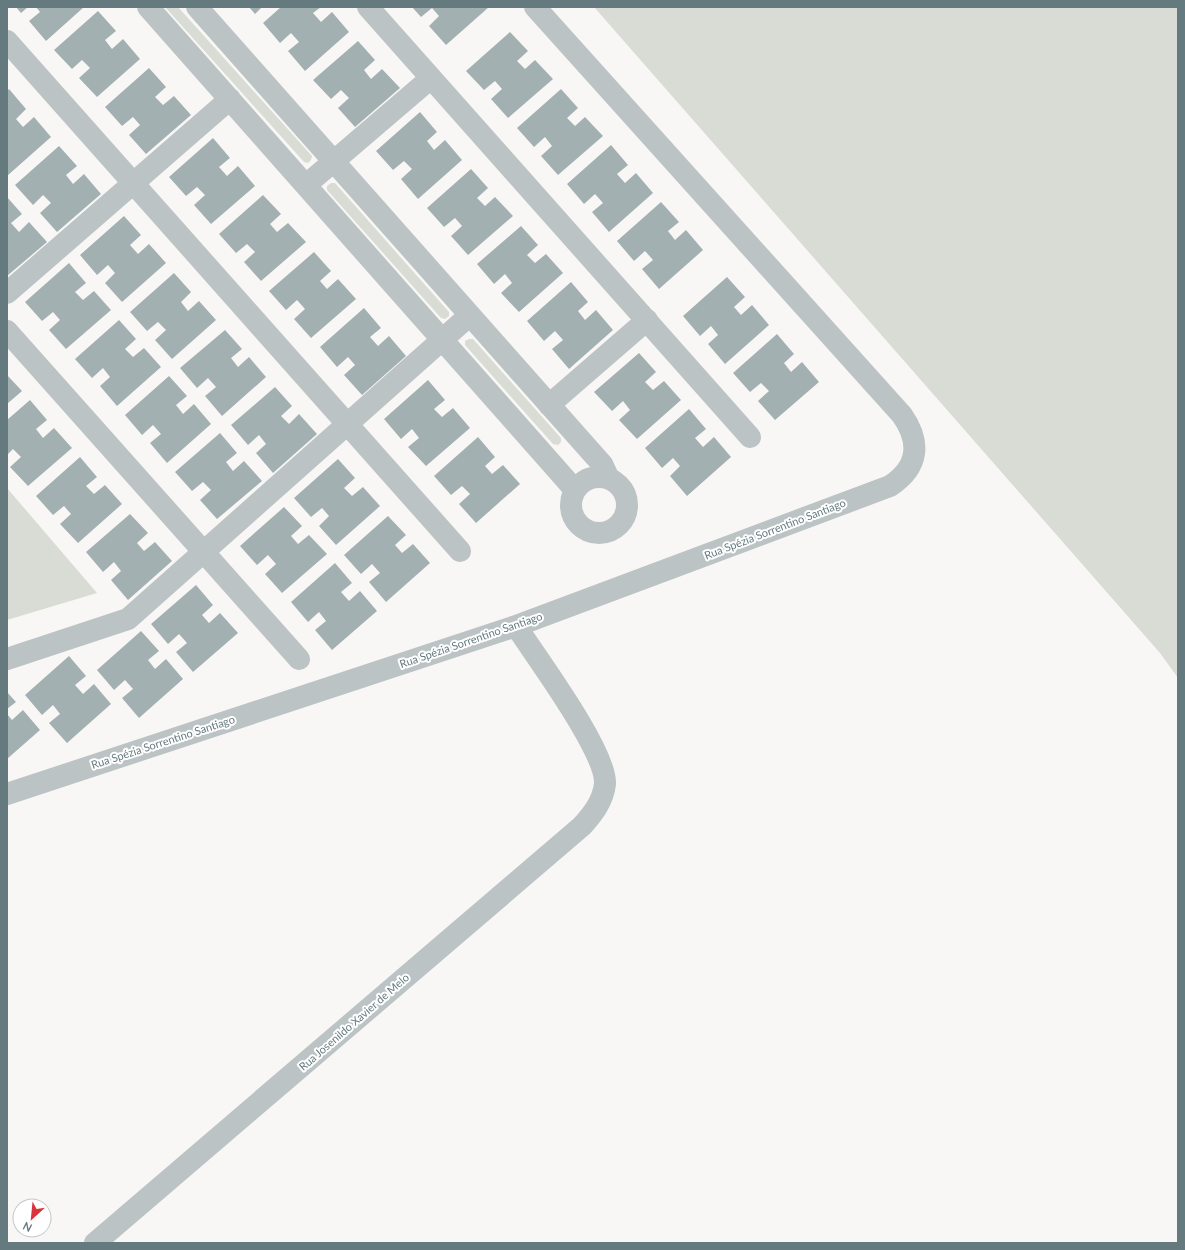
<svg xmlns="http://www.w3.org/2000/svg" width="1185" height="1250" viewBox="0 0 1185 1250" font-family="Lato,sans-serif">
<rect width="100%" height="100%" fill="#f8f7f5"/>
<path fill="#d9dcd4" d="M165 7H178L312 156 311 160 308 163 304 162Z
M594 7H1178V678L1160 653Z
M331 183H335L449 312V316L445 319 441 318 327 190V186Z
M469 339H473L561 438V442L558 445 553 444 465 345V341Z
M7 488 97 593 7 620Z"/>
<path fill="#a3b0b2" d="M16 7H28L21 13Z
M36 7H84L46 41 29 21 40 12Z
M249 7H262L255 14Z
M281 7H321L313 13 321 22 332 12 349 32 305 71 288 51 299 42 291 33 280 43 263 23Z
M412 7H489L446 45 429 26 439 16 432 8 421 17Z
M98 11 116 31 105 40 112 49 123 39 140 59 97 97 79 78 90 68 82 60 72 69 54 50Z
M510 32 528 51 517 61 525 69 535 60 553 79 508 118 491 99 502 89 495 81 484 90 466 71Z
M358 41 375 60 364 70 371 79 382 69 400 88 355 127 338 108 349 98 341 90 331 99 313 80Z
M149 68 166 87 155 97 163 105 174 96 191 115 146 154 129 135 140 125 133 117 122 126 105 107Z
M9 89 26 109 16 119 23 127 34 117 51 137 7 176V91Z
M561 89 578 108 567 118 575 126 585 117 603 136 558 175 541 156 552 146 545 137 534 147 517 128Z
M420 112 437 132 427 141 434 150 445 140 462 160 418 199 401 179 412 169 404 161 393 170 376 151Z
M213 138 230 158 219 167 227 176 238 166 255 186 211 224 194 205 205 195 197 187 186 196 169 177Z
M611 145 628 165 617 174 625 183 636 173 653 193 609 232 592 212 603 203 595 194 584 204 567 184Z
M59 146 77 166 66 175 73 184 84 174 101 194 57 232 40 213 51 203 43 195 33 205 15 185Z
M471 169 488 188 477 198 485 206 495 197 513 216 468 255 451 236 462 226 455 218 444 227 427 208Z
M263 195 281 214 270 224 277 232 288 223 306 242 261 281 244 262 255 252 247 244 236 253 219 234Z
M7 197 22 214 11 223 19 232 29 222 47 242 7 276Z
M661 202 679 222 668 231 675 240 686 230 703 250 659 289 642 269 653 260 645 251 634 261 617 241Z
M124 216 141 235 130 245 138 254 149 244 166 263 122 302 105 283 115 273 108 265 97 275 80 255Z
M521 226 538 245 527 255 535 263 546 254 563 273 519 312 501 293 512 283 505 274 494 284 477 264Z
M314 252 331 271 320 281 327 289 338 279 356 299 311 338 294 319 305 309 297 300 286 310 269 291Z
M69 263 86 283 75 292 83 300 94 291 111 310 66 349 49 330 60 320 53 312 42 321 25 302Z
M174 273 191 292 181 302 188 311 199 301 216 320 172 359 155 340 166 330 158 322 147 331 130 312Z
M727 277 745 297 734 307 741 315 752 305 769 325 725 364 708 344 718 335 711 326 700 336 683 316Z
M571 282 588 302 578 311 585 320 596 310 613 330 569 369 552 349 563 340 555 331 544 341 527 321Z
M364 308 381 328 370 337 378 346 389 336 406 356 362 395 344 375 355 365 348 357 337 367 320 347Z
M119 320 136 339 125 349 133 357 144 348 161 367 117 406 100 386 110 377 103 368 92 378 75 359Z
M225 330 242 349 231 358 238 367 249 357 266 377 222 416 205 396 216 387 208 378 197 388 180 368Z
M777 334 794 354 784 363 791 372 802 362 819 382 775 420 758 401 769 391 761 383 750 392 733 373Z
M639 353 656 372 645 382 653 390 664 381 681 400 637 439 619 420 630 410 623 401 612 411 594 392Z
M7 375 22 391 7 404Z
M169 376 187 396 176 405 183 414 194 404 211 424 167 463 150 443 161 434 153 425 142 435 125 415Z
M428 380 445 400 434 409 442 417 453 408 470 428 426 466 408 447 419 438 412 429 401 439 384 419Z
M275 387 292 406 281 416 289 424 299 414 317 434 273 473 256 453 266 444 259 435 248 445 231 425Z
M30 400 47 420 36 429 43 438 54 428 72 448 28 486 10 467 21 457 13 449 7 455V420Z
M689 409 706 429 695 438 703 447 714 437 731 457 687 496 670 476 680 466 673 458 662 468 645 448Z
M220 433 237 453 226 462 233 471 244 461 262 481 217 519 200 500 211 490 203 482 192 491 175 472Z
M478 437 495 457 485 466 492 474 503 465 520 484 476 523 459 504 470 494 462 486 451 495 434 476Z
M80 457 97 477 86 486 94 494 105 485 122 504 78 543 60 524 71 514 64 506 53 515 36 496Z
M338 459 355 478 344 488 352 496 363 487 380 506 336 545 319 526 329 516 322 508 311 517 294 498Z
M284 507 302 526 291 536 298 544 309 535 327 554 282 593 265 574 276 564 268 555 257 565 240 546Z
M130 514 148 533 137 543 144 551 155 542 172 561 128 600 111 580 121 571 114 562 103 572 86 552Z
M388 516 406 535 395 545 402 553 413 544 430 563 386 602 369 582 380 573 372 564 361 574 344 555Z
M335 563 352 583 341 592 349 601 360 591 377 611 332 650 315 630 326 621 319 612 308 622 291 602Z
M196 585 213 605 202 615 209 623 220 613 238 633 193 672 176 652 187 643 179 634 168 644 151 624Z
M141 631 159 651 148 660 155 669 166 659 183 679 139 718 122 698 133 689 125 680 114 690 97 670Z
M69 656 86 676 75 685 83 694 94 684 111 704 67 743 49 723 60 714 53 705 42 715 25 695Z
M7 692 16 702 7 709Z
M23 710 40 730 7 759V714L12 720Z"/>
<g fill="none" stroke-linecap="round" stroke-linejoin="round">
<path stroke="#bcc3c4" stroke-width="22" d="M148 7 575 490
M197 7 593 454 602 464 609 479
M368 7 750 437
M7 41 460 551
M306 185 431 78
M7 293 230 99
M7 331 299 659
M549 405 647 320
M571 505a28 28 0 1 1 56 0a28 28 0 1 1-56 0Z
M7 659 128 619 470 315
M7 794 516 626 890 486C919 467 921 442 902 415L535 7
M95 1243 582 826C593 814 603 801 605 784 607 752 536 657 516 626"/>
</g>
<g text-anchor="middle" stroke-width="4" stroke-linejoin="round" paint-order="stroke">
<g font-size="11" fill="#647a7e" stroke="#fff">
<text transform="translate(775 529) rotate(-21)" y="4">Rua Spézia Sorrentino Santiago</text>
<text transform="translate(471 640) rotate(-19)" y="4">Rua Spézia Sorrentino Santiago</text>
<text transform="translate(163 742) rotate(-18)" y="4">Rua Spézia Sorrentino Santiago</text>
<text transform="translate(354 1022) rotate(-41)" y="4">Rua Josenildo Xavier de Melo</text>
</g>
</g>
<rect width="1185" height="1250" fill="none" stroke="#647a7e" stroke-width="16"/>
<g transform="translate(32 1218) rotate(207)"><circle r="19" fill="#ffffff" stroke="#c1cacb"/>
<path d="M0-3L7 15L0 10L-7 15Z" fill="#d9343d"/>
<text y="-6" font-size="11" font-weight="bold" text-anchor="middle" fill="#647a7e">N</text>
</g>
</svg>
